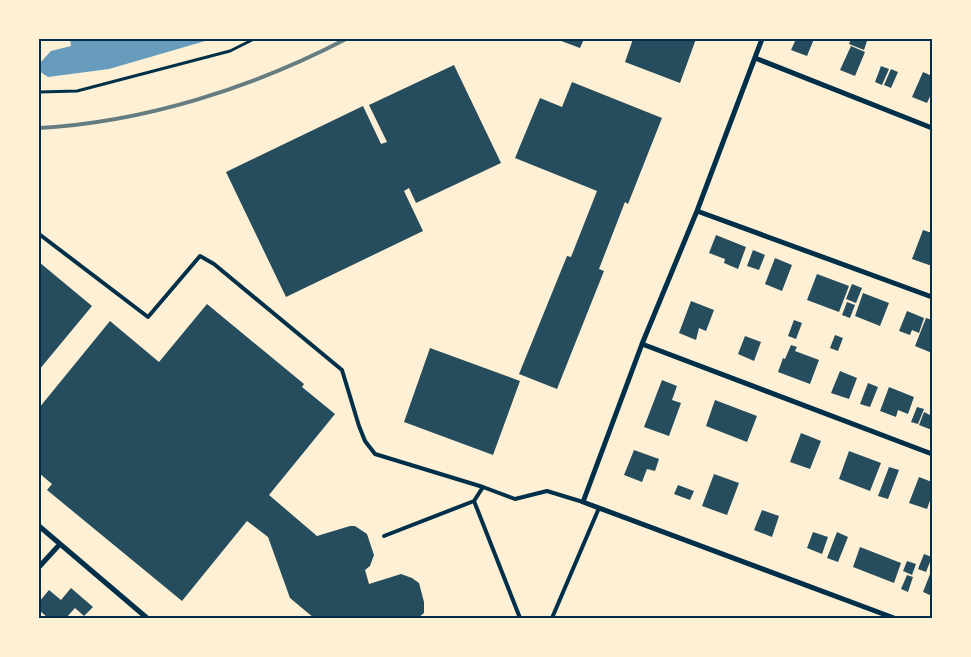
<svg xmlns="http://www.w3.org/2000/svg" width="971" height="657" viewBox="0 0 971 657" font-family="Mulish,sans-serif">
<rect width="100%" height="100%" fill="#fdf0d5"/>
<path fill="#669bbc" d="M70 39H212L109 69 48 77 39 71V64L51 51 71 46Z"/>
<path fill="#264d5e" d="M556 39H584L580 48Z
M633 39H696L680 83 625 62Z
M796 39H814L807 56 791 50Z
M851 39H863L867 41 864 50 849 44Z
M851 46 865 52 855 76 840 70Z
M454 65 501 163 416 203 409 188 404 191 423 231 286 297 226 172 363 106 381 144 387 142 369 105Z
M881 66 889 69 882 85 875 82Z
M891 69 898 72 891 88 884 85Z
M923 72 932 76V92L927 103 912 97Z
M572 82 662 118 628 204 625 202 599 269 604 271 557 389 519 374 567 256 571 257 597 191 515 158 540 98 562 107Z
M923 230 932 233V266L912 259Z
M716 235 746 247 738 269 724 263 725 259 709 253Z
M753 250 765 255 759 270 747 266Z
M775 258 792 265 782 291 765 284Z
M39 262 92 306 39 370Z
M817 274 849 286 839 312 807 300Z
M852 284 862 288 856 303 846 299Z
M863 293 889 303 880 326 855 316Z
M691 301 714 310 706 331 699 328 696 340 679 333Z
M847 302 855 305 850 318 842 315Z
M207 304 304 384 302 387 335 414 269 495 317 536 350 526H355L367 534 374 555 370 566 365 570 369 584 401 574 412 578 419 583 424 602V613L418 618H314L290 598 268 537 247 521 182 601 47 490 52 484 39 473V408L110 321 159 362Z
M907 311 924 318 919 333 912 330 910 335 899 331Z
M926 318 932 320V353L915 346Z
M794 320 802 323 796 339 788 336Z
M835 335 843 338 838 351 830 348Z
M745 336 761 342 754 361 738 354Z
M791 345 797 347 795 351 819 360 810 384 778 372 783 358 785 359Z
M430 348 520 381 493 455 404 422Z
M840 371 857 378 849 399 831 393Z
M662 380 677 386 672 400 681 403 669 436 644 427Z
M868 383 878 387 870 407 860 404Z
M889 387 914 397 908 414 898 410 896 417 880 411Z
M715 400 757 416 747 442 706 426Z
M917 407 924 409 918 424 911 422Z
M924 412 932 416V430L919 425Z
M801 433 821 441 810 469 790 462Z
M634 450 659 459 655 471 647 469 642 482 624 475Z
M849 451 881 463 870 491 839 479Z
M889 467 899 470 888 499 878 496Z
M714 474 739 483 727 515 702 506Z
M919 477 932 482V495L927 509 909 503Z
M678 485 694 491 690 500 674 494Z
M762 510 779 516 772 537 754 530Z
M813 532 828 537 822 554 807 548Z
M837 532 848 537 838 562 827 558Z
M860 547 901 563 894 583 853 567Z
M924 554 932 557 926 572 918 569Z
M907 561 916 564 912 575 903 571Z
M932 569V596L923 592Z
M907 575 913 577 908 592 901 589Z
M71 588 93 607 84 616 75 608 66 618H48L39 610V602L49 590 61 600Z"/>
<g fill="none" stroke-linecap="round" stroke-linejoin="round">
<path stroke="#003049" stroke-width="3" d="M39 92 77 91 230 51 254 39"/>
<path stroke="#003049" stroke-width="4" d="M39 234 148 317 200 256 214 264 342 370 359 426 365 441 375 454 483 487 515 499 547 491 583 502
M474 501 520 618
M384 536 474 501 483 487
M552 618 599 508"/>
<path stroke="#003049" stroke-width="5" d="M762 39 697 211 642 344 583 502 894 618
M755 58 932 128
M697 211 932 297
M642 344 932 454
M39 526 147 618
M39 567 60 544"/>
<path stroke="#657d81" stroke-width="4" d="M39 128C145 122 252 88 346 39"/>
</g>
<rect width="971" height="657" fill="none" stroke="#fdf0d5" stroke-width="80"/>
<rect x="40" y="40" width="891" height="577" fill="none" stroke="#003049" stroke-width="2"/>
</svg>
